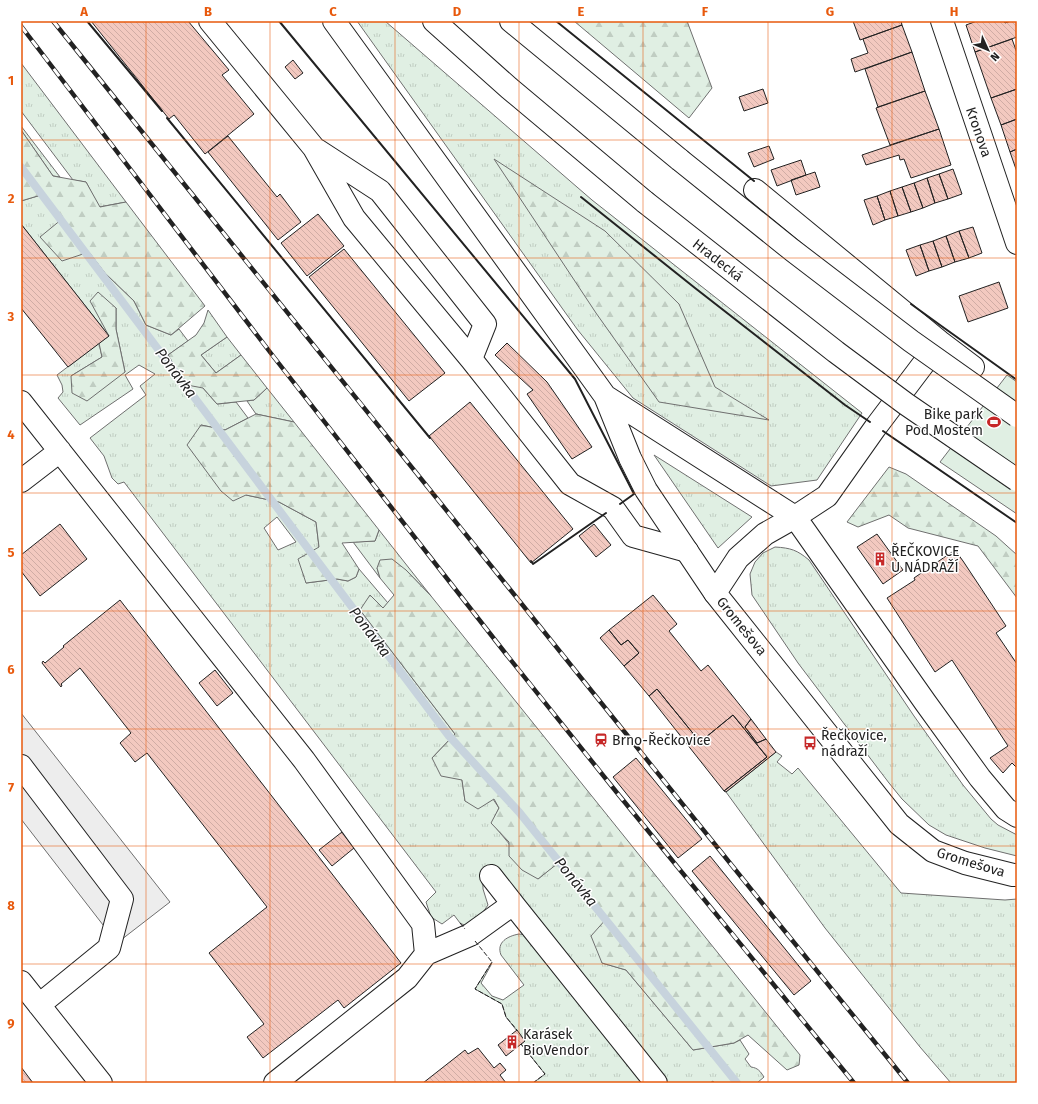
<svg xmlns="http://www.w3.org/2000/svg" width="1038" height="1104" viewBox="0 0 1038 1104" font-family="'Fira Sans',sans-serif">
<defs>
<pattern id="grass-tufts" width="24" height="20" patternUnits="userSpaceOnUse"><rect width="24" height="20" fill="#e0efe3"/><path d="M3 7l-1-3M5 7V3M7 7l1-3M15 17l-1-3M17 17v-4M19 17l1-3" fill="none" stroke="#c0cdc2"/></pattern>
<pattern id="forest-firs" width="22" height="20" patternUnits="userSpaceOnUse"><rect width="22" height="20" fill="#e0efe3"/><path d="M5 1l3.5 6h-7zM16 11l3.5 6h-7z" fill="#c0cdc2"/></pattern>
<pattern id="building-back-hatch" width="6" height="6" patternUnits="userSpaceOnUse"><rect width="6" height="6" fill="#f3c9c0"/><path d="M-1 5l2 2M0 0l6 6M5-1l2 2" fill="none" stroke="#d0aca5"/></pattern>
</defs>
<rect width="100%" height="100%" fill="#fff"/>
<path fill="url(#grass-tufts)" stroke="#6f6f6f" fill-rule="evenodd" d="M357 21H385L592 200 862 413 817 480 771 486 633 398 577 329Z
M21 63 126 202 99 207 86 182 73 180 21 111Z
M21 126 60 177 53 176 21 130Z
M41 195 62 219 105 273 134 301 146 325 171 335 179 329 188 341 168 355 203 388 217 404 236 402 248 418 225 430 201 425 246 495 279 502 316 522 319 547 306 583 337 579 348 581 356 577 359 569 388 603 383 608 360 610 455 734 432 758 462 780 465 801 493 799 499 808 492 823 538 879 561 860 607 918 602 963 626 970 693 1050 734 1043 740 1040 749 1054 745 1059 751 1067C758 1068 760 1071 764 1077L757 1083H714L713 1081 710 1083H667L483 880V889L488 905 478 919 466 926 460 923 454 915 442 924 431 917 426 902 436 892 124 482 118 484 112 478 104 456 90 438 146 395 140 386 155 374 139 365 125 375 133 389 80 425 58 398 63 392 62 385 57 375 99 343 102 357 71 376 125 372 116 329V308L109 336 21 224V201ZM277 517 296 542 278 550 264 528Z
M227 337 241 355 216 373 201 355Z
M267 388 294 422 256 414 247 401 254 400Z
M654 455 752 517 718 548Z
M379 530 431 596 406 570 377 568 380 578 353 542 375 541Z
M775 547C791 548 797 550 809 560L914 716 963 785 991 819 998 825 1017 835V856L985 848 946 835 929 825 902 799 889 783 798 663 752 595 750 574 755 562 763 553Z
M776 752 782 756 777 762 792 774 798 768 901 893 1005 900 1017 899V1083H951L920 1047 825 928 726 792Z
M519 934 527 935 648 1083H533L545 1074 521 1044 525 1041 506 1017 502 1004 475 989 492 962 491 965 481 983 492 996 503 1000 524 985 501 955C496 942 508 936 519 934Z"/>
<path fill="url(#forest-firs)" stroke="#6f6f6f" d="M574 21H687L712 88 689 118Z
M21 130 53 176 86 182 100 207 126 202 205 306 171 335 146 325 134 301 105 273 89 252 62 261 40 237 62 219 41 195 21 201Z
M494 159 605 231 679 304 715 387 769 420 659 402 596 313Z
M98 292 116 308V329L125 372 87 401 72 393 71 376 102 357 99 343 109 336 90 301Z
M208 310 227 337 201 355 216 373 241 355 267 388 254 400 217 404 203 388 187 385 168 355 196 335 204 323Z
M256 414 294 422 379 530 375 541 342 543 359 569 356 577 348 581 337 579 306 583 298 559 319 547 316 522 279 502 246 495 233 501 221 491 187 445 201 425 225 430Z
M889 467 906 474 996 536 1017 555V598L978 546 908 528 889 515 858 527 847 522Z
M392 559 406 570 431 596 800 1055 799 1065 787 1070 748 1035 734 1043 693 1050 626 970 602 963 591 936 607 918 562 860 538 879 522 870 509 856V842L491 823 499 808 494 799 478 809 465 801 462 780 441 776 432 758 455 734 360 610 370 595 383 608 394 595 380 578 377 568 380 560Z"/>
<path fill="#e0efe3" stroke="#6f6f6f" d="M1007 375 1017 382V514L940 462Z"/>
<path fill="#ededed" stroke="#6f6f6f" d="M21 713 170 902 117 943 21 819Z"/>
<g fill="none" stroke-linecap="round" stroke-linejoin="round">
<path stroke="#c7d3dd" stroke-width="8" d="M21 167 449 736 519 812 737 1083"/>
</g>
<path fill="url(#building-back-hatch)" stroke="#222" d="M91 21H188L229 70 222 75 254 114 205 154 174 115 169 119Z
M853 21H901L902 25 860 40Z
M977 21H1004L1005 23 1011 21H1017V37L975 52 966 25Z
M902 25 912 52 855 72 851 59 868 53 863 39Z
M1012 39 1017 53V89L991 98 975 52Z
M912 52 925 91 878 107 865 69Z
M293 60 303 73 295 79 285 67Z
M763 89 768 103 744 111 739 97Z
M1017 89V119L1001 125 991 98Z
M925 91 939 129 890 145 876 108Z
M1017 119V149L1010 152 1001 125Z
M939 129 951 165 911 178 904 159 900 160 899 155 866 165 862 155Z
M228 136 277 197 280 194 301 222 278 240 208 152Z
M769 146 774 159 754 167 748 153Z
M1017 149V172L1010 152Z
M801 160 806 175 777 186 771 170Z
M953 169 962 194 948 199 939 174Z
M815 172 820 187 796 195 791 180Z
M939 174 948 199 935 203 927 178Z
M927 178 935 203 923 208 914 183Z
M914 183 923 208 911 212 902 187Z
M902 187 911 212 898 216 890 191Z
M890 191 898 216 885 220 877 196Z
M877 196 885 220 873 225 864 200Z
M318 214 344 246 307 276 281 243Z
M21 224 109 336 68 367 21 308Z
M973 227 982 253 969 258 959 231Z
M959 231 969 258 955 262 946 236Z
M946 236 955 262 942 267 933 241Z
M933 241 942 267 929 271 920 245Z
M920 245 929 271 916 276 906 250Z
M344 249 445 373 409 401 309 277Z
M999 282 1008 308 968 322 959 296Z
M507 343 547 382 592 447 572 459 527 394 533 390 495 355Z
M470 402 573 529 531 563 429 436Z
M60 524 87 559 40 596 21 571V555Z
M594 524 611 545 596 557 579 536Z
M877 534 903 570 883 584 857 547Z
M955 550 963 561 965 564 1006 626 996 633 1017 664V768L1012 763 1003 773 990 758 1008 746 952 660 935 672 887 598 915 580 914 578Z
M653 595 677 624 669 631 701 671 708 665 751 719 745 727 757 743 766 739 776 752 726 792 724 791 767 757 733 715 700 742 657 689 649 696 624 666 639 653 628 640 621 645 609 630Z
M120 600 401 963 344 1008 338 1000 263 1058 247 1037 264 1024 209 953 267 907 147 753 135 762 120 743 131 733 80 668 61 684 62 685 61 687 42 663 43 661 45 663 64 647 63 646Z
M609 630 621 645 628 640 639 653 624 666 600 638Z
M215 670 233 693 217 706 199 683Z
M657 689 700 742 733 715 767 757 724 791 649 696Z
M751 719 766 739 757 743 745 727Z
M636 758 702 839 678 858 613 777Z
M342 832 354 848 332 866 319 850Z
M710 856 811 981 794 995 692 871Z
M517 1030 525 1041 506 1056 498 1045Z
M478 1048 494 1068 500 1063 506 1070 500 1075 506 1083H423L465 1050 468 1054Z
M21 1067 33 1083H21Z"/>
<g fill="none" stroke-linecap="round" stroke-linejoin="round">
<g stroke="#222" stroke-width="24">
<path id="minor" d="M210 21 314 148 354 218 471 359 570 484 613 508 633 536 687 551
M942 21 1017 243
M317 150 380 191 485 324 471 359
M755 190 940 342 973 367
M940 342 875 428 827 496 795 517 765 534 738 558 715 593 899 824 933 851 965 863 1013 875H1017
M21 402 304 760 423 924 426 954 407 978 275 1083
M21 481 60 451
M795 517 925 702 980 778 1006 809 1017 816
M21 766 122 899 109 948 39 1005
M491 876 513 904
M426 954 470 935 513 904 656 1083
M21 982 101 1083"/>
</g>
<g stroke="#222" stroke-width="24">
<path id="highway" d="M334 21 605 396 630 458 646 490 715 593
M434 21 509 88 645 202
M511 21 680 160
M605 396 795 517"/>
</g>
<use href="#minor" stroke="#fff" stroke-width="22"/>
<use href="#highway" stroke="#fff" stroke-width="22"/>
<g stroke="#222" stroke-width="4.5">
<path id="rail" d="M53 21 779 924 908 1083
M21 26 273 356 506 654 618 794 854 1083"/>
</g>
<use href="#rail" stroke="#fff" stroke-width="3" stroke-dasharray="9" stroke-linecap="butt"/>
<g stroke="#222" stroke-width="24" stroke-linecap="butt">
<path id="highway-bridge" d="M680 160 792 250 911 341 1017 416
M645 202 836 352 906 404 1017 480"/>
</g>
<use href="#highway-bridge" stroke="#fff" stroke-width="22"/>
<path stroke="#222" stroke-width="1" stroke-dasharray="5 2" stroke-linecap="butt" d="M460 923 465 929
M475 941 492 962 475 989 502 1004 506 1017 517 1030
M521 1044 545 1074 533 1083"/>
<path stroke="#222" stroke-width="2" d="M87 21 162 111
M279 21 575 379 634 494 620 504
M556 21 754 181
M167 118 430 438
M581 197 695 288 845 405 870 422
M911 304 940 325 1017 380
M883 431 1017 523
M531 561 533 564 606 513"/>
</g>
<path fill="none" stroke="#e8590c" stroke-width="1" stroke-opacity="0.55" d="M146 21V1083M270 21V1083M395 21V1083M519 21V1083M643 21V1083M768 21V1083M892 21V1083M21 140H1017M21 258H1017M21 375H1017M21 493H1017M21 611H1017M21 729H1017M21 846H1017M21 964H1017"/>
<defs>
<g id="stadium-bare" transform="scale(1.08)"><path d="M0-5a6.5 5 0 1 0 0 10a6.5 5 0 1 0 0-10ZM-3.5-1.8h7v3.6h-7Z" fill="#c62828" stroke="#fff" stroke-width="2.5" paint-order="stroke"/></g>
<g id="building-bare" transform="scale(1.08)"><path d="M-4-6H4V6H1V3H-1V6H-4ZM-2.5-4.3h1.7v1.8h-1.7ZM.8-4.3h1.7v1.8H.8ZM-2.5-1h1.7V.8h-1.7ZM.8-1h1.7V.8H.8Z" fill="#c62828" stroke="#fff" stroke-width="2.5" paint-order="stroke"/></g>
<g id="station-bare" transform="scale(1.08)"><path d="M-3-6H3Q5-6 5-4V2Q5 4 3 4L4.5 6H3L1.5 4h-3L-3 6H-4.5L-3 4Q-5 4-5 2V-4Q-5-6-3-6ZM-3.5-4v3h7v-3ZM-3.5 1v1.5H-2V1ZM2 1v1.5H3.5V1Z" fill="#c62828" stroke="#fff" stroke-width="2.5" paint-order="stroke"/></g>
<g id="bus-bare" transform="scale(1.08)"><path d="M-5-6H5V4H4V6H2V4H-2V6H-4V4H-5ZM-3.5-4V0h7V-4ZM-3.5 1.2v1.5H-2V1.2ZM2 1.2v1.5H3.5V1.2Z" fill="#c62828" stroke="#fff" stroke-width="2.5" paint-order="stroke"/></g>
</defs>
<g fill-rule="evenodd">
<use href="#stadium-bare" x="994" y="422"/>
<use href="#building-bare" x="880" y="559"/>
<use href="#station-bare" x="601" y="740"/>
<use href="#bus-bare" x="810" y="743"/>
<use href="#building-bare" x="512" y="1042"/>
</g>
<g text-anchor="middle" stroke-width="3" stroke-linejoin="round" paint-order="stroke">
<g font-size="14" fill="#222" stroke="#fff">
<text transform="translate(979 132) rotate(71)" y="5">Kronova</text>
<text transform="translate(718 260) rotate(38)" y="5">Hradecká</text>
<text transform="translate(742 626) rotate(51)" y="5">Gromešova</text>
<text transform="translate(971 862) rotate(17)" y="5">Gromešova</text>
</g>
<g font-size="14" fill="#222" stroke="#fff" text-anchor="start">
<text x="983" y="419" text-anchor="end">Bike park<tspan x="983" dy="16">Pod Mostem</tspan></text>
<text x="891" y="556">ŘEČKOVICE<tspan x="891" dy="16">U NÁDRAŽÍ</tspan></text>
<text x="821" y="740">Řečkovice,<tspan x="821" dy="16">nádraží</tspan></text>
<text x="612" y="745">Brno-Řečkovice</text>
<text x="523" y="1039">Karásek<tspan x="523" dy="16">BioVendor</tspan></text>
</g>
<g font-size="15" font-style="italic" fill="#222" stroke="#fff">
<text transform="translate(176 373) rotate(53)" y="5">Ponávka</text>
<text transform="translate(370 632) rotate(53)" y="5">Ponávka</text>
<text transform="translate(576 882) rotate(51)" y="5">Ponávka</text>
</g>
</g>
<rect width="1038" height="1104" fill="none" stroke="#ffffff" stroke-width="44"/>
<g transform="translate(988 50) rotate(134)" stroke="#ffffff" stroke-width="3" paint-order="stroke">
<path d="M0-3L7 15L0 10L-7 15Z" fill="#222222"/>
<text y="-6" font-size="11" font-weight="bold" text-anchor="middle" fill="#222222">N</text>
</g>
<rect x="22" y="22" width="994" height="1060" fill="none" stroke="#e8590c" stroke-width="1.5"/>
<g font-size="13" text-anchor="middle" font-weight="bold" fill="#e8590c">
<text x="84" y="16">A</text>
<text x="208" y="16">B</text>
<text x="333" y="16">C</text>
<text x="457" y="16">D</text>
<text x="581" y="16">E</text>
<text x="705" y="16">F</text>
<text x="830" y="16">G</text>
<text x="954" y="16">H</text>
<text x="11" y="85">1</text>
<text x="11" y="203">2</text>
<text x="11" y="321">3</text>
<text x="11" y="439">4</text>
<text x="11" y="557">5</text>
<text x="11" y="674">6</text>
<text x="11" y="792">7</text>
<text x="11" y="910">8</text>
<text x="11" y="1028">9</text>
</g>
</svg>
